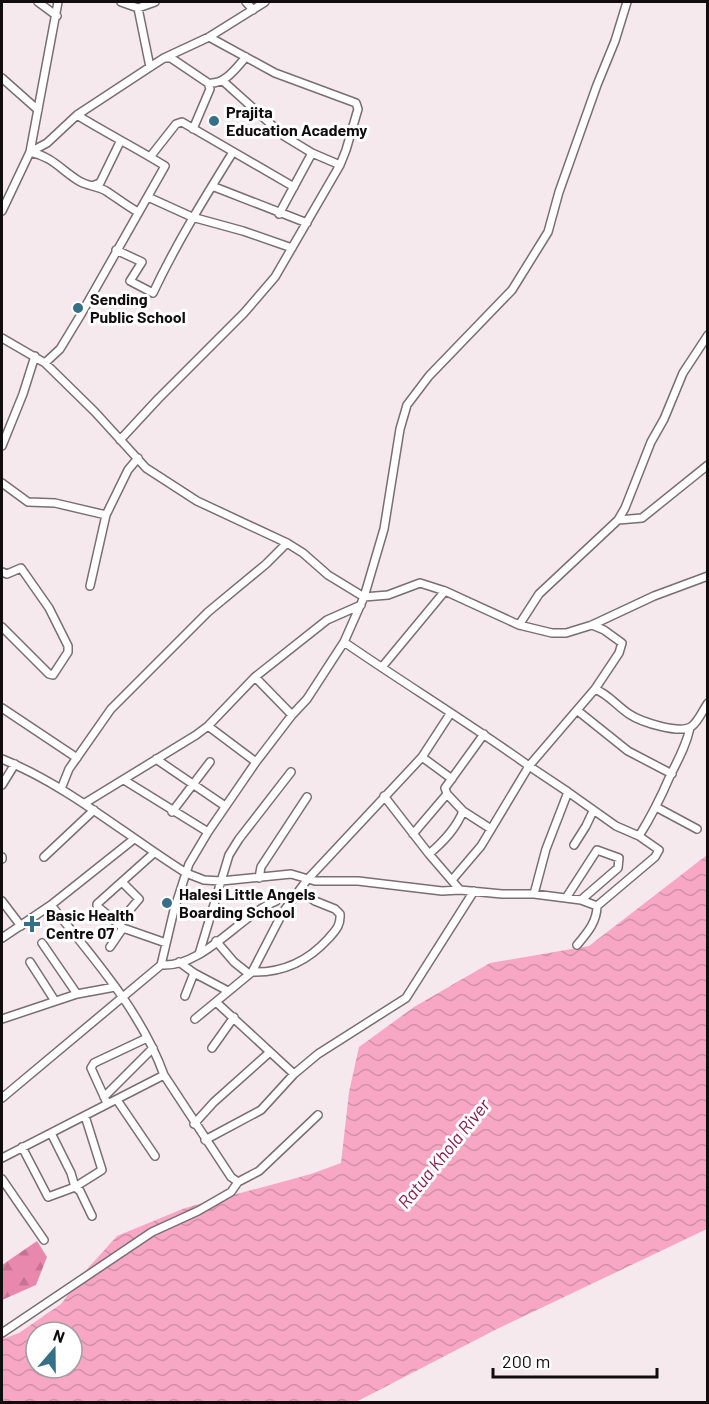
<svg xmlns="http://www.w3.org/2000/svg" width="709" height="1404" viewBox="0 0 709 1404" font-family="Barlow,sans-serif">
<defs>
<pattern id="forest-firs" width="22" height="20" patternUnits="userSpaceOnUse" patternTransform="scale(1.5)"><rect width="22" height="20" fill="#e988ad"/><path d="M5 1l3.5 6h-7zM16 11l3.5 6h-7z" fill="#c77494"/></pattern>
<pattern id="water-waves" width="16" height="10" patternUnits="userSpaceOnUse" patternTransform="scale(1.5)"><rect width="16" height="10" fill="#f7a7c4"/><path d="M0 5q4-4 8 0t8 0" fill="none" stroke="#d38fa7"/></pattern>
</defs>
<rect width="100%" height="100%" fill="#f6e9ed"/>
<path fill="url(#forest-firs)" d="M37 1241 47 1257 36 1285 2 1300V1265Z"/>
<path fill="url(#water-waves)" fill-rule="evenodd" d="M707 855V1229L497 1329 356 1402H2V1339L19 1333 61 1304 89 1267 117 1236 185 1208 311 1174 341 1163 349 1092 359 1047 414 1007 490 963 589 946ZM36 1332H72V1368H36Z"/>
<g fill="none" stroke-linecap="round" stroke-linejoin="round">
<g stroke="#796e72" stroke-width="10">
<path id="minor" d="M38 2 57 16
M121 2 138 8 155 2
M246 2 253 10
M138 8 150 67
M164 58H171L208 83
M2 78 38 110
M223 81 284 136 312 153 279 214
M193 129 210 89 208 83C225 85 236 68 246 57
M312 153 340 165 338 168
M150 157 176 124 182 122 294 187
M92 186 100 183 120 142
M212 186 307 223
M148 197 192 217 243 231 292 248
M2 211 30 152 58 2
M138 212C127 206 117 198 106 191 98 186 87 186 79 181 61 170 53 157 30 152L47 143 77 115 150 67 164 58 209 37 265 2
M116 250 142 262 130 281 153 293C176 244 205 197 233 152
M2 338 45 363 95 412 146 468 197 501 287 543 303 553 328 575 364 597 388 595 420 583 445 591 519 625 539 594 618 520 642 518 708 465
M45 363 60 349 80 316 165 166C136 148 106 133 77 115
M120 440 158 399 244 313 275 277 340 165 346 150 358 109 356 103 275 73 209 37
M2 446 23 394 35 356
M2 483 28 502 55 503 106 515
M618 520 625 508 651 442 664 419 683 373 708 335
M2 572 7 574 21 568 49 608 68 646V652L53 675 49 674 2 627
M90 586 106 515 128 470 138 458
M519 625 552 633H566L592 625 654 596 708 576
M592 625 604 630 622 643 619 653 595 689
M344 642C405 684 469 723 529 766L595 689C608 694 617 706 629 714 641 722 681 735 692 726 698 722 703 710 708 703
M382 667 445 591
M255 677 292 715
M2 708 77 758
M578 711 628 751 672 774
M208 726 256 762
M422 757 452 779
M2 759C69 786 125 835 186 873L174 910 161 965 2 1098
M156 759 225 806
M124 780 208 832
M2 785 15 764
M61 789 69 769 111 709 208 612 266 564 287 543
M568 792 616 826 639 836 659 850 655 857 597 906
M384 796 429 854 460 890
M85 803 196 735 208 726 255 677 327 620 361 605
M656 807 697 829
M463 811 491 829
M172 812 210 762
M413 834 447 794
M639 836C651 817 661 797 670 776 678 760 686 746 690 728
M574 845 586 826 593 811
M154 853 97 904V906L123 928 166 943
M429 854C443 842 456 829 463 811L447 794 445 788 484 734
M2 857V859
M44 857 94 810
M259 878 261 867 307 797
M452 880 481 846 529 766 568 792 546 849 534 894
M566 898 597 850 619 858 618 868 581 900
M2 901 21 926
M597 906 581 900 534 894H502L460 890 442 891 358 881H315L291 874 221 881 204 880 186 873 189 864 208 832 256 762 292 715 307 699 344 642 364 597 384 529 400 429 407 405 429 376 512 290 548 232 559 192 597 85 615 41 627 2
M118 924 139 899 122 882
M2 938 51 905 134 839
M216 941 234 962 249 974
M42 943 77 994
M577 945C587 933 597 922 597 906
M110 947 123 928
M199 954 229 855 239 839 291 772
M30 962 55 1001
M179 962 194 973 185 996
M161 965C203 968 239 916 276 901
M252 972C283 973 307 962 328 939 335 931 341 926 340 914L335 909 315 901 300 891
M194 973 228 991
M216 1002 294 1074
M2 1019 77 994 115 987
M195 1019 252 972 283 912 307 880 422 757 450 714
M212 1048 234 1017
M164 1075 231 1177 238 1182 259 1171 318 1115
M104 1097 153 1048
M117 1100 155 1156
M107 1103 91 1068 94 1063 147 1038
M194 1124 214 1102 270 1052
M51 1133 71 1173 75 1187 102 1170 85 1116
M205 1140 261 1110 294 1074 318 1054 406 998 474 891
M22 1147 48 1197 75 1187 80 1191 92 1216
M2 1158 164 1075C141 1011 93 958 51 905
M2 1179 44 1240
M2 1333 152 1232 198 1211 231 1192 238 1182"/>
</g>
<use href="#minor" stroke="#fff" stroke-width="7"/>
</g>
<g fill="#366f88" stroke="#fff" stroke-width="2">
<circle cx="214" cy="121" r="6"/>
<circle cx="78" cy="308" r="6"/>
<circle cx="167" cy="903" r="6"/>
<path d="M29 915h6v6h6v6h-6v6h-6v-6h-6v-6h6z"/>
</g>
<g text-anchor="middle" stroke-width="6" stroke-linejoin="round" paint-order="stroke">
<g font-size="16" font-weight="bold" fill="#110d0e" stroke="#fff" text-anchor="start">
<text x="226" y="118">Prajita<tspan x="226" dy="18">Education Academy</tspan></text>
<text x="90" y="305">Sending<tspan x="90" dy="18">Public School</tspan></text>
<text x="179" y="900">Halesi Little Angels<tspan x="179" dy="18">Boarding School</tspan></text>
<text x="46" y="921">Basic Health<tspan x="46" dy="18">Centre 07</tspan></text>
</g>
<g font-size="18" font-style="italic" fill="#88164f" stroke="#fff">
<text transform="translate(444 1154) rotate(-51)" y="6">Ratua Khola River</text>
</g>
</g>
<rect width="709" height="1404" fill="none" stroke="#110d0e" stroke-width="6"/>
<g transform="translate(54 1350) rotate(20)"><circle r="28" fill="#ffffff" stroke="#a09e9f" stroke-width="1.5"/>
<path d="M0-4.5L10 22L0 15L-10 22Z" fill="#366f88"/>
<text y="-9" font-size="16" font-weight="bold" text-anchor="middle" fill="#110d0e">N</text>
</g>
<path d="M493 1368v9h164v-9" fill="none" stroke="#110d0e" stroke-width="3"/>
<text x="502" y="1368" font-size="18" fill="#110d0e" stroke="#ffffff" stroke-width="4.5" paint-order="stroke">200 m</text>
</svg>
